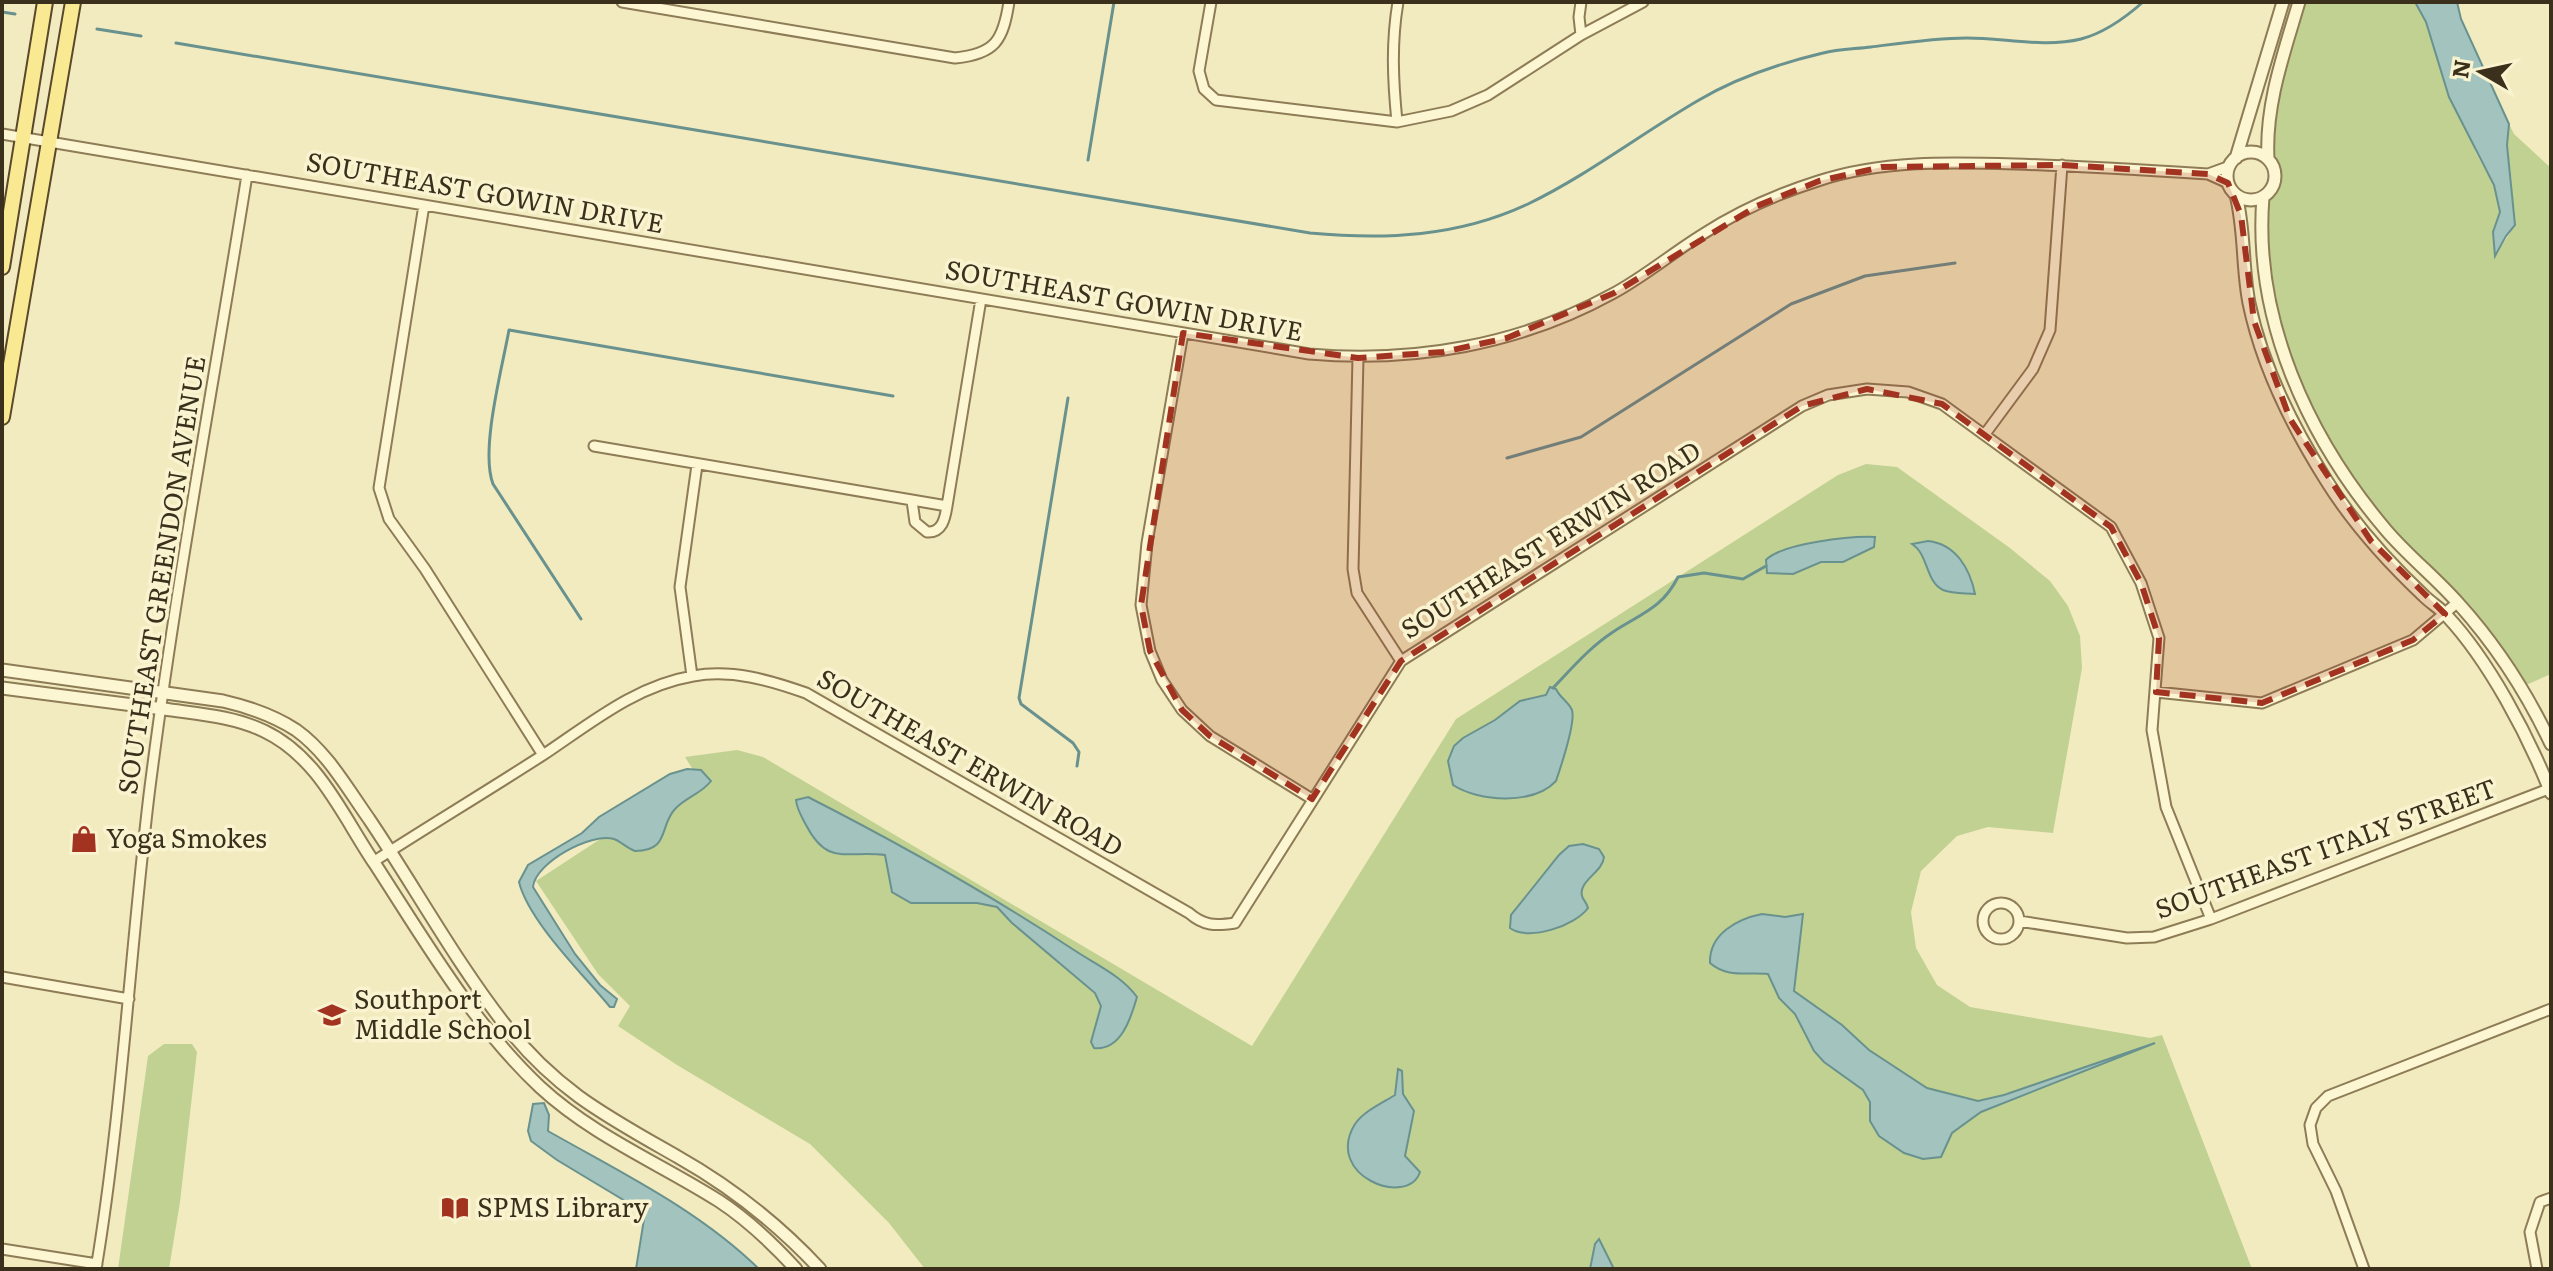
<svg xmlns="http://www.w3.org/2000/svg" width="2553" height="1271" viewBox="0 0 2553 1271" font-family="Literata,serif">
<rect width="100%" height="100%" fill="#f2ebbf"/>
<path fill="#c0d192" d="M2305 2H2415L2426 22 2476 153 2494 185 2500 213 2493 232 2496 255 2515 225 2507 145 2509 124 2514 134 2551 168V674L2526 685C2508 655 2487 628 2466 601 2448 579 2423 563 2404 542 2321 451 2259 326 2269 200 2293 178 2271 164 2273 137 2276 91 2293 46 2305 2Z
M1866 464 1897 467 2010 548 2050 581 2068 606 2080 636 2082 668 2053 833 1988 827 1957 836 1921 871 1911 912 1916 948 1937 985 1970 1007 2150 1038 2162 1035 2252 1269H925L889 1223 810 1144 677 1065 618 1026 630 1006 598 974 536 881 697 776 685 757 737 750 763 757 1252 1046 1456 719 1838 475Z
M164 1044H192L197 1052 180 1202 169 1269H118L148 1056Z"/>
<path fill="#a3c3bf" stroke="#69928f" stroke-width="2" d="M2415 2H2457L2461 19 2509 124 2507 145 2515 225 2506 236 2495 256 2493 232 2500 212 2494 185 2449 97 2426 22Z
M1875 537 1874 547 1843 562H1821L1793 574 1767 573 1766 560C1782 543 1851 536 1875 537Z
M1928 541C1956 544 1970 569 1975 594 1965 593 1953 594 1943 590 1925 581 1929 555 1912 544Z
M1550 687 1556 689C1560 698 1568 701 1572 710 1576 723 1561 766 1556 781 1534 805 1479 802 1453 785L1448 761 1454 746 1463 738 1495 720 1520 701 1546 695Z
M687 769 701 770 711 781C701 794 686 797 675 809 659 826 670 851 635 851 627 848 620 841 614 839 591 832 535 863 533 887L575 954 600 985 617 999 614 1007H610C583 974 529 922 519 882L528 865 582 833 599 817 670 774Z
M808 797C898 843 989 894 1074 950 1095 964 1122 976 1137 997 1131 1018 1121 1051 1094 1048L1091 1042 1101 1006 1095 993 1012 923 997 907 977 903H911L892 892 885 855C846 850 828 867 806 825 802 817 797 810 796 800Z
M1583 844 1599 849 1604 857C1603 872 1578 881 1582 896 1583 900 1587 903 1588 908 1576 925 1529 942 1510 928L1511 915 1559 855 1569 846Z
M1762 914 1785 917 1803 914 1794 991 1842 1025 1869 1050 1927 1088 1978 1101 2004 1095 2155 1043 1981 1112 1952 1133 1941 1157 1923 1159 1904 1153 1879 1136 1870 1121V1102L1863 1090 1824 1062 1814 1051 1795 1014 1779 998 1768 974C1747 972 1727 978 1710 963 1709 934 1737 919 1762 914Z
M1398 1069 1402 1071 1403 1094 1414 1111 1405 1156 1420 1172C1408 1208 1323 1176 1355 1124 1364 1111 1382 1103 1395 1095Z
M544 1103 549 1115 548 1131C620 1172 699 1210 759 1269H636L645 1213 557 1160 531 1141 528 1131 533 1104Z
M1599 1239 1614 1269H1590L1595 1244Z"/>
<g fill="none" stroke-linecap="round" stroke-linejoin="round">
<path stroke="#69928f" stroke-width="3" d="M2 12 15 14
M97 29 141 36
M176 43 1310 233C1385 240 1458 237 1528 204 1588 175 1642 133 1699 100 1736 78 1781 63 1823 53 1838 49 1855 49 1871 47 1902 43 1935 38 1967 38 2004 38 2045 48 2081 39 2104 33 2125 18 2143 2
M1088 160 1114 2
M1068 398 1019 698 1021 704 1073 743 1079 752 1077 766
M1507 458 1581 437 1791 304 1865 276 1955 263
M581 619 493 484C480 450 502 369 509 330L893 396
M1553 688C1572 668 1590 647 1613 632 1640 614 1662 609 1678 577L1704 573 1743 579 1766 566"/>
<g stroke="#8d7c56" stroke-width="13">
<path id="minor" d="M622 2 955 58C995 54 1003 41 1009 2
M1211 2 1199 71 1204 89 1216 100 1397 122 1451 111 1488 95 1581 35 1643 2
M1581 35 1579 17 1581 2
M1397 122C1393 81 1391 44 1398 2
M2 134 1309 354C1414 363 1519 345 1612 294 1644 277 1672 253 1703 234 1737 212 1780 193 1818 181 1881 160 1950 162 2015 164 2080 166 2144 170 2208 174L2228 183
M2208 174 2230 166
M424 205 379 488 389 519 425 569 543 755
M1183 333 1147 543 1141 605 1150 651 1162 680 1182 710 1210 736 1312 799
M1358 358 1353 569 1357 593 1401 661
M1985 434 2033 369 2050 330 2062 165
M594 446 947 506 981 299
M912 501 915 522 927 532C942 533 945 519 947 506
M692 676 680 587 697 465
M2156 692 2262 703 2413 640 2458 602
M373 862C429 826 487 791 543 755 591 723 635 686 693 676 732 669 769 680 806 693L1189 913C1204 926 1215 926 1235 923L1401 661 1802 406 1828 395 1867 389 1908 392 1942 404 2111 527 2141 583 2159 638 2152 730 2166 807 2211 919
M1983 921a18 18 0 1 1 36 0a18 18 0 1 1-36 0Z
M2019 921 2127 938 2154 937 2211 919 2551 788
M2 977 129 999
M2 1249 97 1264
M96 1269C122 1112 130 953 149 795 175 588 214 382 247 175
M2364 1269 2336 1191 2313 1144 2310 1125 2316 1108 2328 1096 2551 1009
M2537 1269 2530 1232 2540 1202 2551 1198"/>
</g>
<g stroke="#8d7c56" stroke-width="15">
<path id="tertiary" d="M2227 176a24 24 0 1 1 48 0a24 24 0 1 1-48 0Z
M2236 158 2283 2
M2268 159C2265 105 2284 53 2299 2
M2236 195C2245 230 2242 267 2249 303 2262 366 2292 426 2326 480 2352 522 2388 562 2424 596 2431 603 2440 608 2447 616 2489 661 2528 735 2551 793
M2263 197C2253 319 2308 438 2386 530 2408 556 2435 577 2458 603 2496 645 2527 693 2551 744
M2 670 223 701C249 707 273 715 296 730 327 752 347 788 369 819 415 887 455 961 506 1026 557 1091 608 1117 678 1157 731 1187 779 1225 820 1269
M2 688C56 695 110 702 164 709 198 714 233 716 264 731 319 757 343 817 375 864 425 941 473 1024 540 1087 593 1136 659 1163 719 1201 748 1220 773 1244 796 1269"/>
</g>
<g stroke="#5a482b" stroke-width="18">
<path id="primary" d="M2 267 45 2
M2 417 73 2"/>
</g>
<use href="#minor" stroke="#fcf6d3" stroke-width="9"/>
<use href="#tertiary" stroke="#fcf6d3" stroke-width="11"/>
<use href="#primary" stroke="#f9e993" stroke-width="14"/>
</g>
<path fill="#a13320" fill-opacity="0.2" stroke="#a13320" stroke-width="6" stroke-dasharray="16 10" stroke-linejoin="round" d="M2062 165 2208 174 2228 183 2241 215 2254 321 2290 419 2371 541 2445 614 2413 640 2262 703 2156 692 2159 638 2141 583 2111 527 1942 404 1867 389 1802 406 1401 661 1312 799 1210 736 1182 710 1150 651 1141 605 1183 333 1358 358 1443 352 1507 338 1614 293 1757 206 1819 181 1882 167Z"/>
<defs>
<g id="shop-bare" transform="scale(2.16)"><path d="M-5-2.5h2.3a2.7 3.5 0 0 1 5.4 0H5L5.5 6h-11ZM-1.5-2.5h3a1.5 2.3 0 0 0-3 0Z" fill="#a13320" stroke="#f9f3d0" stroke-width="2.5" paint-order="stroke"/></g>
<g id="school-bare" transform="scale(2.16)"><path d="M0-5L7-2L0 1L-7-2ZM-4 1L0 2.5L4 1V4Q0 6-4 4Z" fill="#a13320" stroke="#f9f3d0" stroke-width="2.5" paint-order="stroke"/></g>
<g id="library-bare" transform="scale(2.16)"><path d="M-6-4Q-3-5.5-.7-3.5V5Q-3 3-6 4ZM6-4Q3-5.5 .7-3.5V5Q3 3 6 4Z" fill="#a13320" stroke="#f9f3d0" stroke-width="2.5" paint-order="stroke"/></g>
</defs>
<g fill-rule="evenodd">
<use href="#shop-bare" x="84" y="839"/>
<use href="#school-bare" x="332" y="1015"/>
<use href="#library-bare" x="455" y="1208"/>
</g>
<g text-anchor="middle" stroke-width="7" stroke-linejoin="round" paint-order="stroke">
<g font-size="26" fill="#3b301c" stroke="#f9f3d0">
<text transform="translate(485 193) rotate(10)" y="9">SOUTHEAST GOWIN DRIVE</text>
<text transform="translate(1124 301) rotate(10)" y="9">SOUTHEAST GOWIN DRIVE</text>
<text transform="translate(1551 540) rotate(-32)" y="9">SOUTHEAST ERWIN ROAD</text>
<text transform="translate(162 575) rotate(-81)" y="9">SOUTHEAST GREENDON AVENUE</text>
<text transform="translate(970 763) rotate(30)" y="9">SOUTHEAST ERWIN ROAD</text>
<text transform="translate(2326 849) rotate(-20)" y="9">SOUTHEAST ITALY STREET</text>
</g>
<g font-size="26" fill="#3b301c" stroke="#f9f3d0" text-anchor="start">
<text x="106" y="848">Yoga Smokes</text>
<text x="354" y="1009">Southport<tspan x="354" dy="30">Middle School</tspan></text>
<text x="477" y="1217">SPMS Library</text>
</g>
</g>
<rect width="2553" height="1271" fill="none" stroke="#3b301c" stroke-width="8"/>
<g transform="translate(2481 72) rotate(279)" stroke="#f9f3d0" stroke-width="6" paint-order="stroke">
<path d="M0-6L14 30L0 20L-14 30Z" fill="#3b301c"/>
<text y="-12" font-size="22" font-weight="bold" text-anchor="middle" fill="#3b301c">N</text>
</g>
</svg>
